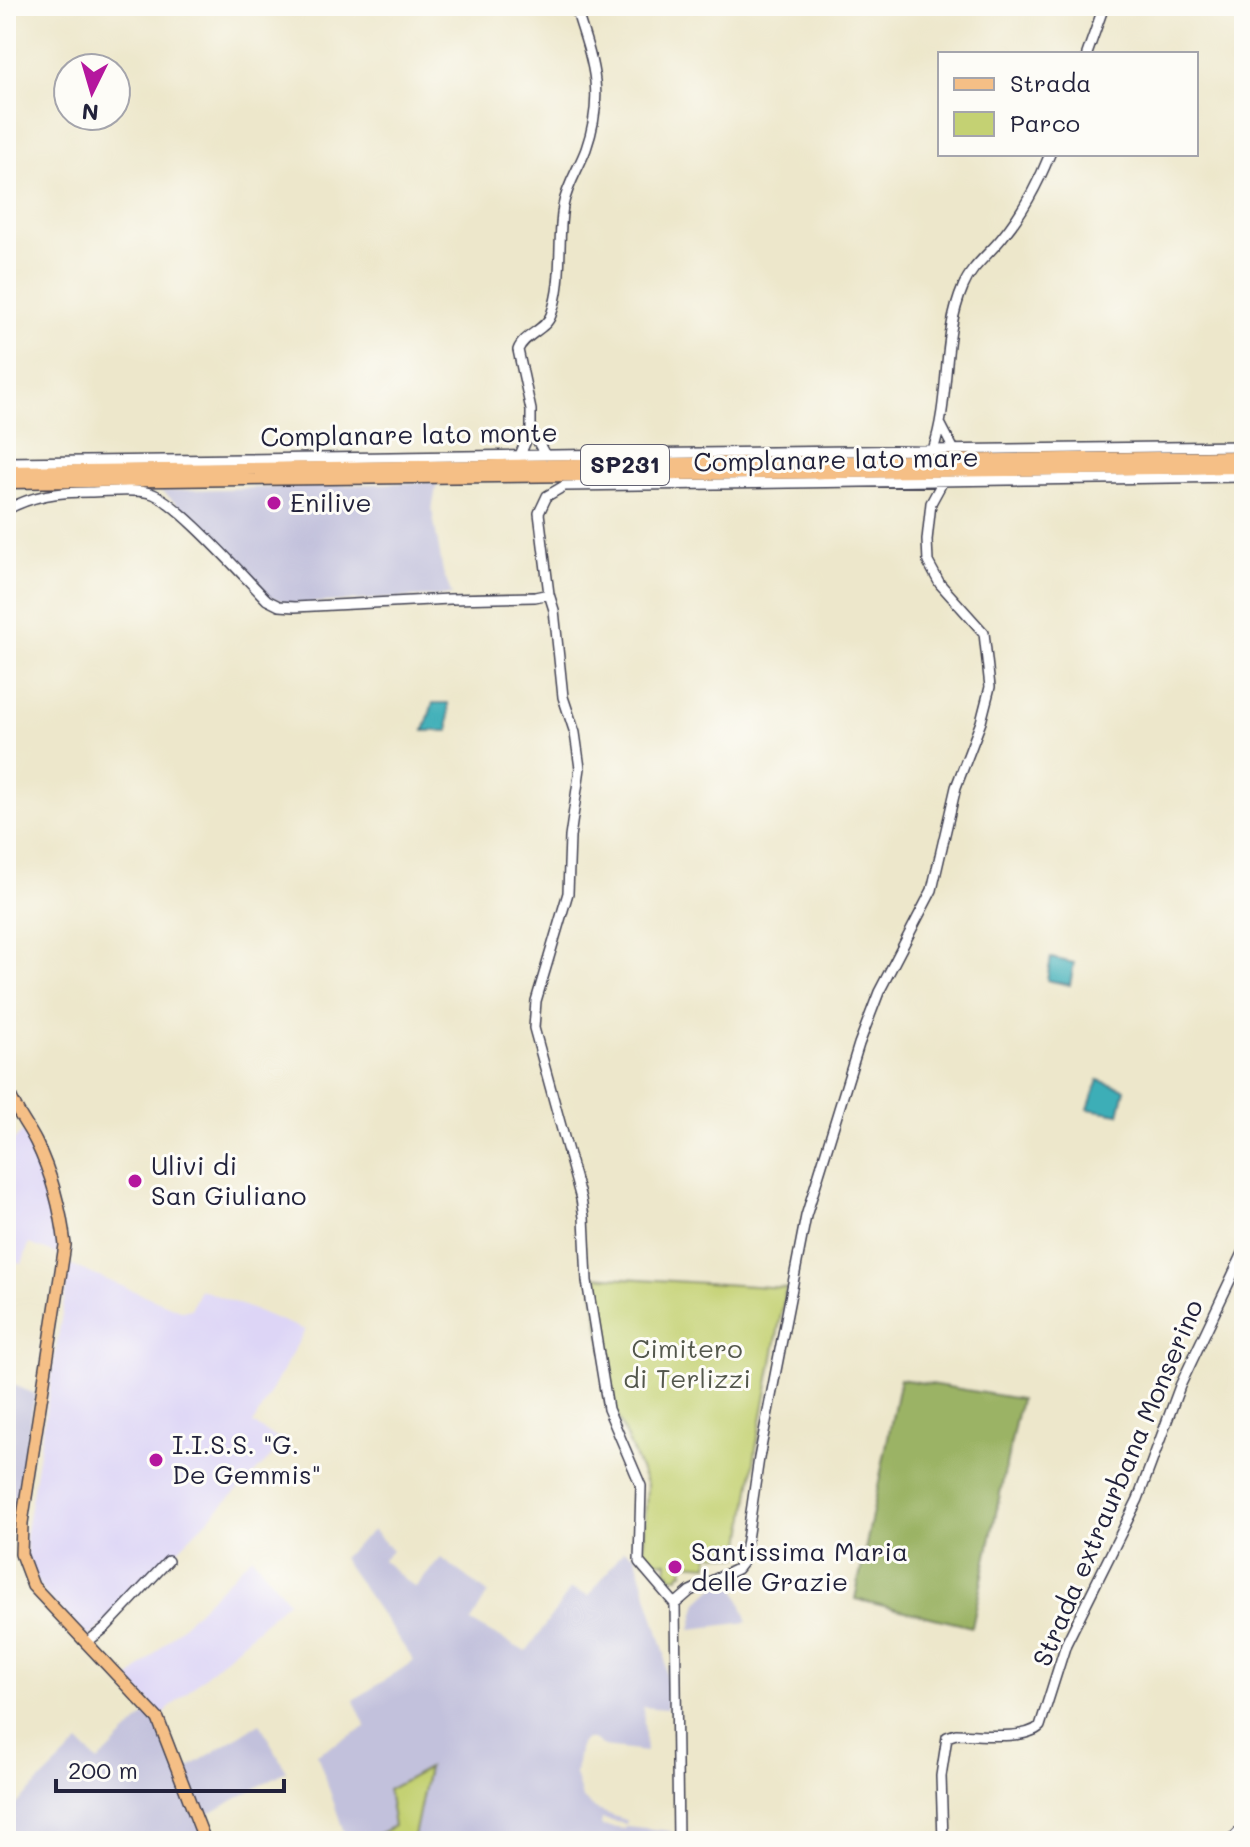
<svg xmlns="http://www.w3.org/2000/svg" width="1250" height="1847" viewBox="0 0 1250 1847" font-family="Mali,sans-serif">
<rect width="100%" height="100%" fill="#fdfcf7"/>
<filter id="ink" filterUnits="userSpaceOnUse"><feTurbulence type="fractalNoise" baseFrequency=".0125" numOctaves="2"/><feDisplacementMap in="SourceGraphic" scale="16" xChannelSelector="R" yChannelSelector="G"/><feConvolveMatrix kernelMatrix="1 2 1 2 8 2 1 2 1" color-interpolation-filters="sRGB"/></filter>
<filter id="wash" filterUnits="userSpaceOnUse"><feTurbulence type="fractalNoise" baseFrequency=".006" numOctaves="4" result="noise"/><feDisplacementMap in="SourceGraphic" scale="32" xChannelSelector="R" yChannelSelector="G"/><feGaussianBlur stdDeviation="1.8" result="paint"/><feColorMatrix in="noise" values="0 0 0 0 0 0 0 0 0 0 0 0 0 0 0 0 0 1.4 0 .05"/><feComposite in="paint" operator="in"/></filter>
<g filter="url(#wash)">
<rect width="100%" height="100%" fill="#ede7cb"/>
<path fill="#ddd5f6" d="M23 1131 48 1195 56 1225 60 1255 29 1244 22 1264 6 1258V1149Z
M70 1265 183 1311 191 1309 200 1289 305 1330 253 1424 285 1443 94 1633 88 1636 41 1589 28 1561 25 1537Z
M252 1556 288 1601 162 1715 129 1679Z"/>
<path fill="#c2c1dc" d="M437 482 432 510 443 572 452 595 293 604 270 597 169 497 160 491Z
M6 1382 35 1394 12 1530 6 1535Z
M373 1530 392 1550 382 1560 415 1588 441 1558 488 1593 471 1622 526 1652 571 1589 589 1596 624 1550 635 1555 665 1654 667 1709 643 1707 646 1752 604 1747 593 1739H586L580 1744 575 1774 582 1798 595 1809 627 1821 626 1824 602 1819 601 1826 625 1829 626 1826 671 1831V1841H413L428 1769 394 1826 365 1841H347L317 1754 366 1727 354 1700 414 1661 342 1558Z
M732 1579 748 1622 691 1629 698 1602 712 1589Z
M147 1713H154L205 1841H6V1815L79 1743 98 1762Z
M260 1723 286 1771 202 1818 185 1770Z"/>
<path fill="#c4d173" stroke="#737a57" stroke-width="2" d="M591 1276 786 1288 757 1442 740 1557 709 1554 708 1565 684 1563 683 1573H680L679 1577 669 1576 670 1572H666L667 1562 643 1560 647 1485 612 1404Z
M428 1768 413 1841H365L394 1826 388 1790Z"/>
<path fill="#9bb365" stroke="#5e6a50" stroke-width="2" d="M900 1379 1020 1399 972 1627 855 1599Z"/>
<path fill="#3daeb7" stroke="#306879" stroke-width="2" d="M433 703H448L449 731H424Z
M1051 958 1074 963 1070 985 1047 980Z
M1098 1080 1125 1089 1119 1114 1088 1109Z"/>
</g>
<g filter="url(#ink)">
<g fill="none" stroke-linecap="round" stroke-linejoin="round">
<g stroke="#404051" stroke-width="12">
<path id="minor" d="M1087 54 1104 6
M941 425 954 450
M531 429 545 455
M933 450C951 398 941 338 963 287 971 267 988 255 1001 239 1021 215 1038 184 1050 154
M520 455 531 429V410L518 350C524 334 546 330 551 315 564 280 557 242 563 206 567 185 579 168 586 149 606 92 592 60 575 6
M6 462 1244 446
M6 510C33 495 59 492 89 492 108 492 132 488 150 493 175 499 245 578 267 600L279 606 295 607 450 599 535 597 549 594 539 513 547 496 564 486 1244 477
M549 594 554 610 563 697 575 733 580 768 570 837 568 893 536 1001 534 1028 581 1199 584 1217 587 1281 608 1409 641 1486 639 1562 675 1604
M675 1604 690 1591 737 1569 744 1560 759 1458 806 1216 859 1044 879 992 932 890 956 787 981 722 990 687 984 633 940 584 928 562 927 540 931 503 943 481
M675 1604 678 1841
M86 1643 105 1628 168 1561
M943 1841 941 1776 947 1737 956 1734C977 1734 1024 1741 1040 1726L1066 1644 1138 1499 1180 1386 1244 1251
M1230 1841 1244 1827"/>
</g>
<g stroke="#404051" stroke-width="14">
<path id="major" d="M9 1092C15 1111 27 1124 36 1142 51 1173 61 1210 65 1245L22 1523 21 1554 33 1586 158 1719 205 1841"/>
</g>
<g stroke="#404051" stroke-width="15">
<path id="highway" d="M6 472 1244 457
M6 482 1244 467"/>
</g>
<use href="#minor" stroke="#fff" stroke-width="9"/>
<use href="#major" stroke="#f5bf86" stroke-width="11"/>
<use href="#highway" stroke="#f5bf86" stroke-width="12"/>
</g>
</g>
<g fill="#b5179e" stroke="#fdfcf7" stroke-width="3">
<circle cx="274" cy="503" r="8"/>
<circle cx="135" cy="1181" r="8"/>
<circle cx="156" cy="1460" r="8"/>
<circle cx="675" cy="1567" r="8"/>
</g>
<g text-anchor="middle" stroke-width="6" stroke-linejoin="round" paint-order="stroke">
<rect fill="#fdfcf7" stroke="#646373" stroke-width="2" x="581" y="445" width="88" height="40" rx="6"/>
<g font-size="24" font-weight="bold" fill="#22223b">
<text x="625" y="473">SP231</text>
</g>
<g font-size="26" fill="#22223b" stroke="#fdfcf7">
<text transform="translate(409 435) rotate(-1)" y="9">Complanare lato monte</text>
<text transform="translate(836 460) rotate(-1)" y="9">Complanare lato mare</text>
<text transform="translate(1118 1483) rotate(-67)" y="9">Strada extraurbana Monserino</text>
</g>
<g font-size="26" fill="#22223b" stroke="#fdfcf7" text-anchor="start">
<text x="290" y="512">Enilive</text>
<text x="151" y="1175">Ulivi di<tspan x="151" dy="30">San Giuliano</tspan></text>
<text x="172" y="1454">I.I.S.S. "G.<tspan x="172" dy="30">De Gemmis"</tspan></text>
<text x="691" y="1561">Santissima Maria<tspan x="691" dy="30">delle Grazie</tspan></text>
</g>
<g font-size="26" fill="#53574c" stroke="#fdfcf7">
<text x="687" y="1358">Cimitero<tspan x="687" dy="30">di Terlizzi</tspan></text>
</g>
</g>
<rect width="1250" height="1847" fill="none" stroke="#fdfcf7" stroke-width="32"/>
<rect x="938" y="52" width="260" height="104" fill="#fdfcf7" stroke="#a5a5ac" stroke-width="2"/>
<rect x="954" y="78" width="40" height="12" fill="#f5bf86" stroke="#a5a5ac" stroke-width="2"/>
<text x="1010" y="92" font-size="24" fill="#22223b">Strada</text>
<rect x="954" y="112" width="40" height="24" fill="#c4d173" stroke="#a5a5ac" stroke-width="2"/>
<text x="1010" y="132" font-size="24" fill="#22223b">Parco</text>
<g transform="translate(92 92) rotate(185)"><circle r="38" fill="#fdfcf7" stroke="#a5a5ac" stroke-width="2"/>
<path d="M0-6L14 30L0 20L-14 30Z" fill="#b5179e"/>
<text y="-12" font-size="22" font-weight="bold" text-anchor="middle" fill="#22223b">N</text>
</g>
<path d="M56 1779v12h228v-12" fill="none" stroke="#22223b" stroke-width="4"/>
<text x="68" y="1779" font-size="24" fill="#22223b" stroke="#fdfcf7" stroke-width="6" paint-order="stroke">200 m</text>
</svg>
